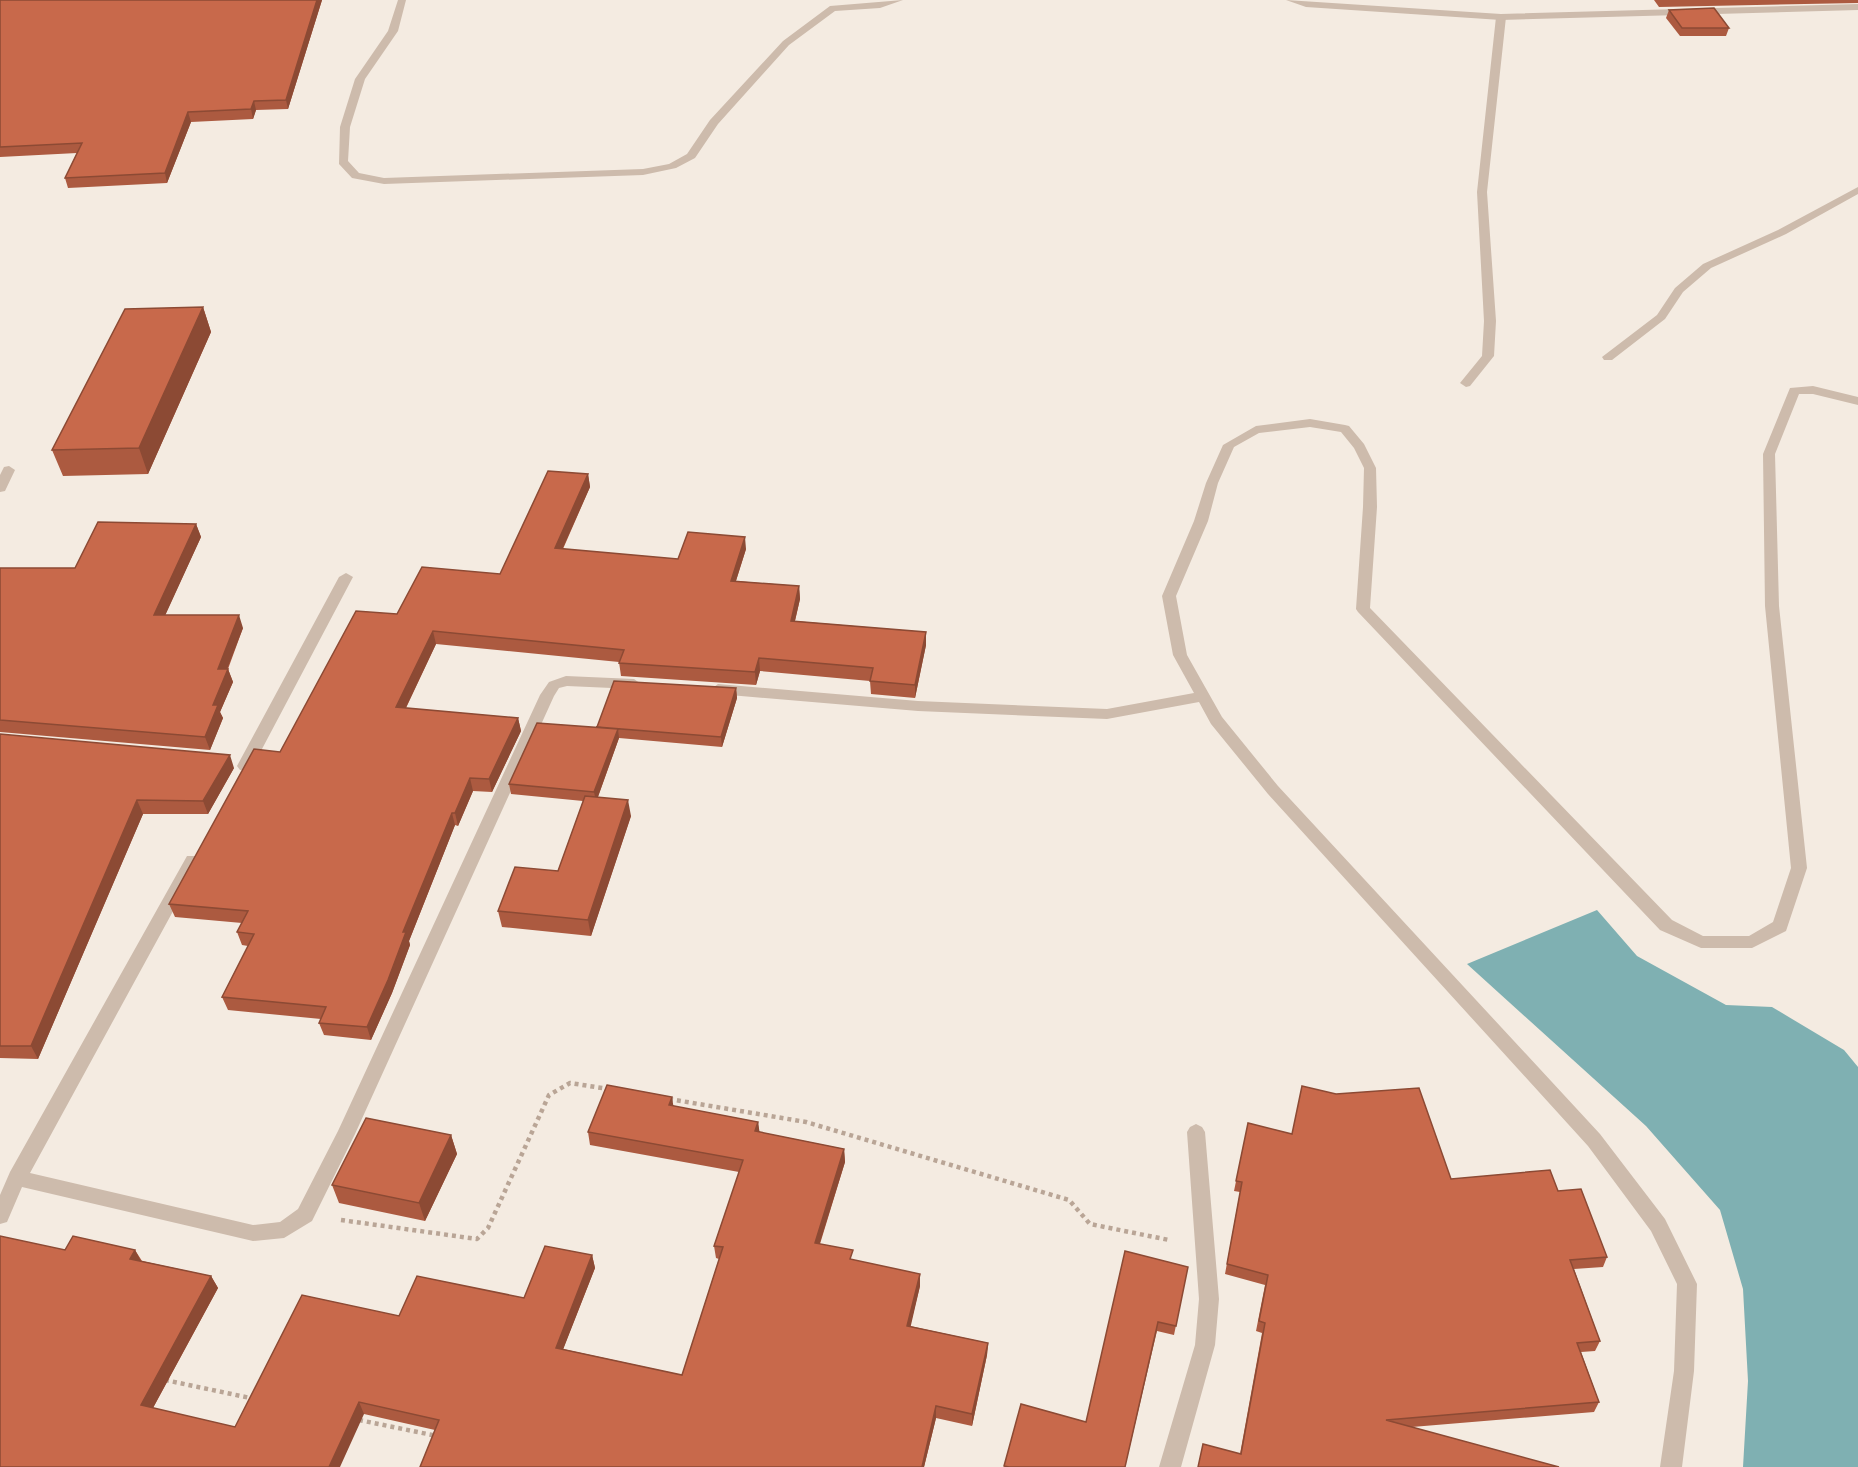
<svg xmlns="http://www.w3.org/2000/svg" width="1858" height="1467" viewBox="0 0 1858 1467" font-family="'DM Sans',sans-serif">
<rect width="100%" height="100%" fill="#f4ebe1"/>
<path fill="#7fb0b2" d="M1597 910 1637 956 1726 1005 1772 1007 1844 1050 1858 1067V1467H1743L1748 1381 1743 1289 1720 1210 1646 1126 1467 964Z"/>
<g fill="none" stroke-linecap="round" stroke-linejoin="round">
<path stroke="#b9a596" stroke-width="4.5" stroke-dasharray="4 4" stroke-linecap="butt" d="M669 1099 806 1122 1069 1200 1090 1224 1169 1240
M341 1220 477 1239 488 1228 549 1095 570 1083 608 1089
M165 1380 255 1399
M359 1420 437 1436"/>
<path fill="#cdbbac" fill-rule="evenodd" d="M398 0H406L398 31 365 79 350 127 348 161 359 173 384 178 643 169 669 164 687 154 710 120 783 41 830 6 903 0 880 8 835 11 789 45 718 124 695 158 676 168 643 175 384 184 352 178 339 164 340 127 355 79 388 31Z
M1501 14 1506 17 1487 192 1496 321 1494 356 1470 386 1466 387 1460 383 1482 356 1484 321 1477 192 1496 17Z
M1858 187V194L1786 234 1711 268 1683 292 1665 319 1612 360H1604L1602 357 1657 315 1675 288 1703 264 1778 230Z"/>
<path fill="#cdbbac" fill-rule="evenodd" d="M1286 0 1501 14 1858 4V10L1501 20 1306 7Z
M1813 386 1858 397V405L1813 394H1799L1775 454 1779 606 1807 868 1786 931 1752 948H1701L1660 930 1358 612 1356 609 1363 507 1364 468 1354 448 1341 432 1310 427 1259 433 1234 447 1218 483 1208 521 1176 596 1187 655 1222 717 1278 786 1600 1134 1665 1219 1697 1284 1694 1371 1682 1467H1660L1674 1371 1677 1284 1651 1231 1588 1146 1268 794 1211 724 1199 702 1107 719 918 711 718 694 711 689 718 684 918 701 1107 709 1194 693 1173 655 1162 596 1194 521 1206 483 1223 445 1256 426 1310 419 1345 425 1349 426 1364 444 1376 468 1377 507 1370 608 1672 920 1703 936H1749L1773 922 1791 868 1765 606 1763 454 1790 388Z
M9 466 15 470 5 491 0 492V475L4 467Z
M346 573 353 577 253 766 250 770H240L237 766 339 577Z
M566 676 634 679 641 684 634 689 567 686 559 688 554 696 355 1134 312 1221 284 1238 253 1241 22 1187 7 1222 0 1224V1195L10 1172 187 856H199L201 860 30 1173 253 1225 280 1222 298 1209 338 1131 540 695 549 682Z
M1196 1124 1202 1127 1205 1132 1219 1299 1215 1345 1181 1467H1159L1195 1345 1199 1299 1187 1132 1190 1127Z"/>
</g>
<path fill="#ac5a40" d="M0 0H322L288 109 256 110 253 119 191 122 167 183 68 188 65 178 77 153 0 157Z
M1654 0H1858V3L1659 7Z
M1669 10 1729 28 1726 36H1680L1666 18Z
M203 307 211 332 148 474 63 476 52 450Z
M588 474 590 487 563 549 678 559 746 549 736 581 799 586 800 599 795 621 926 632V645L915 698 871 694 870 681 760 671 756 685 621 676 619 662 436 644 406 708 518 718 521 731 492 792 473 791 458 826 455 825 409 941 410 945 392 993 371 1040 324 1035 319 1023 321 1019 228 1010 222 997 248 946 242 945 237 932 242 923 175 917 169 904 280 752 397 614 500 574Z
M196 524 201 537 165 615 243 628 228 669 233 682 220 712 223 718 210 750 0 732V568H75Z
M736 688 737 698 722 747 619 738 598 797 631 816 591 936 502 927 498 911 558 871 583 801 511 794 509 784 597 727Z
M0 734 234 768 208 814H143L38 1059 0 1058Z
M674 1106 758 1122 759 1132 844 1149 845 1162 820 1244 853 1260 920 1274V1286L910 1326 988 1343 987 1355 972 1426 936 1418 924 1467H420L435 1430 364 1414 0 1467 65 1250H135L142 1261 211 1276 218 1288 153 1408 235 1427 399 1316 524 1298 592 1255 595 1268 563 1349 682 1375 719 1259 716 1258 714 1246 739 1172 590 1145 588 1132Z
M1248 1123 1451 1179 1558 1191 1607 1257 1603 1267 1574 1269 1600 1341 1595 1351 1581 1352 1599 1402 1594 1412 1412 1427 1240 1454 1262 1333 1256 1331 1265 1285 1225 1274 1240 1192 1234 1191Z
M451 1135 457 1154 425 1221 339 1203 332 1185Z
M1188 1267 1174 1335 1157 1331 1125 1467H1004L1021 1404 1086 1422Z"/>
<path fill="#8c4a34" d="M317 0H322L288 109 286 100Z
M254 101 256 110 253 119 251 109Z
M188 112 191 122 167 183 165 173Z
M203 307 211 332 148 474 139 448Z
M588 474 590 487 557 561 555 548Z
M196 524 201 537 159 629 154 615Z
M745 537 746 549 732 593 731 581Z
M799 586 800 599 792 633 791 621Z
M239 615 243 628 222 682 218 669Z
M433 631 436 644 400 720 396 707Z
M926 632V645L915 698V685Z
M759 658 760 671 756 685 755 672Z
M228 669 233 682 220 712 223 718 210 750 205 737 213 705Z
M736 688 737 698 722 747 721 737Z
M518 718 521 731 492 792 489 779Z
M618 729 619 738 596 802 594 792Z
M230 755 234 768 208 814 203 801Z
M470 778 473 791 458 826 455 813Z
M137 800 143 814 38 1059 31 1046Z
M628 800 631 816 591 936 588 920Z
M452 813 455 825 409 941 410 945 392 993 371 1040 367 1027 403 932Z
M672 1097 674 1110 669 1105Z
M758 1122 760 1135 755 1131Z
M451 1135 457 1154 425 1221 419 1203Z
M844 1149 845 1162 816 1255 815 1243Z
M135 1250 142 1263 130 1259Z
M592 1255 595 1268 559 1360 556 1348Z
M920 1274V1286L908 1338 907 1326Z
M211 1276 218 1288 148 1417 141 1405Z
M988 1343 987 1355 972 1426V1414Z
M359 1402 364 1414 340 1467H329Z
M936 1406V1418L924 1467H922Z"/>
<path fill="#c8694b" stroke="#8c4a34" stroke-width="1.5" d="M0 0H317L286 100 254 101 251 109 188 112 165 173 65 178 82 143 0 147Z
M1714 8 1729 28H1682L1669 10Z
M203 307 139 448 52 450 125 309Z
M548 471 588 474 555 548 678 559 688 532 745 537 731 581 799 586 791 621 926 632 915 685 870 681 873 668 759 658 755 672 619 663 624 650 433 631 396 707 518 718 489 779 470 778 455 813H452L403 932H406L388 980 367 1027 319 1023 326 1007 222 997 254 934 237 932 248 911 169 904 254 749 280 752 356 611 397 614 422 567 500 574Z
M98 522 196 524 154 615H239L218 669H228L213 705H218L205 737 0 720V568H75Z
M614 681 736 688 721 737 597 727Z
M537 723 618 729 594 792 509 784Z
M0 734 230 755 203 801 137 800 31 1046H0Z
M585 796 628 800 588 920 498 911 515 867 558 871Z
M607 1085 672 1097 669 1105 758 1122 755 1131 844 1149 815 1243 853 1250 850 1259 920 1274 907 1326 988 1343 972 1414 936 1406 922 1467H420L439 1420 359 1402 329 1467H0V1236L65 1250 73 1236 135 1250 130 1259 211 1276 141 1405 235 1427 302 1295 399 1316 417 1276 524 1298 545 1246 592 1255 556 1348 682 1375 723 1247 714 1246 743 1160 588 1132Z
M1302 1086 1336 1094 1419 1088 1451 1179 1550 1170 1558 1191 1581 1189 1607 1257 1570 1260 1600 1341 1577 1343 1599 1402 1386 1420 1559 1467H1198L1203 1444 1241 1454 1265 1323 1259 1321 1268 1275 1227 1264 1242 1182 1236 1181 1248 1123 1292 1134Z
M366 1118 451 1135 419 1203 332 1185Z
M1125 1251 1188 1267 1176 1326 1158 1322 1125 1467H1009L1004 1466 1021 1404 1086 1422Z"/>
</svg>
